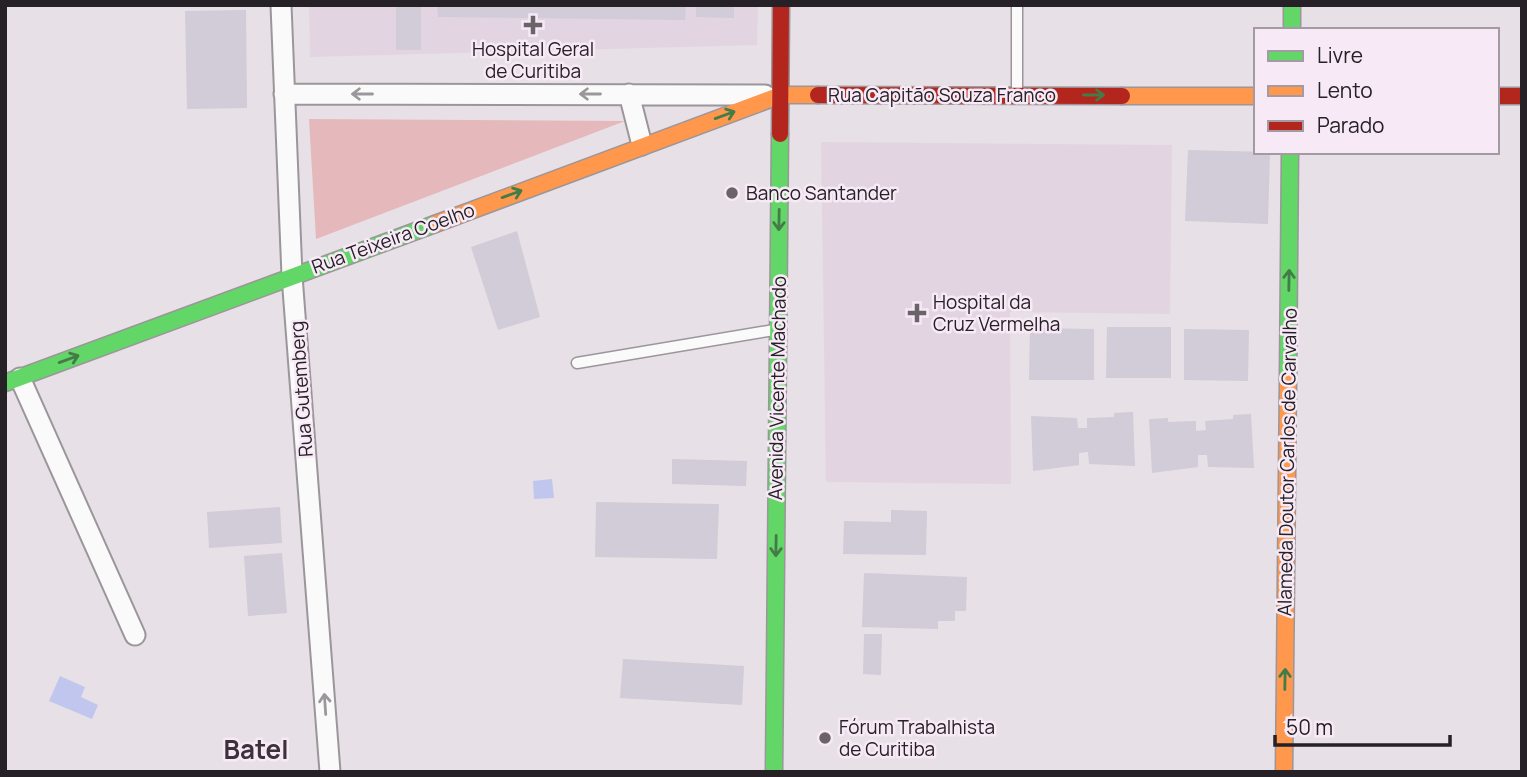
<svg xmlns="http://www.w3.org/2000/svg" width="1527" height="777" viewBox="0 0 1527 777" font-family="Manrope,sans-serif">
<rect width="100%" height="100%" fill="#e7e0e6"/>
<path fill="#e2d5e1" d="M309 5H758L757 45 310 57Z
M821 142 1172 145 1170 314 1010 312 1011 484 826 482Z"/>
<path fill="#e5b8bb" d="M309 119 625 121 316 239Z"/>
<path fill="#c0c6ed" d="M552 479 554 498 534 499 533 481Z
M60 676 85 687 81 697 98 705 92 719 49 701Z"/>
<path fill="#d2cbd8" d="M396 5H421V50H396Z
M437 5H686L685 20 438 17Z
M696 5H734V18L696 17Z
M246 10 247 108 187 109 185 11Z
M1188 150 1270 152 1268 224 1185 221Z
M517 231 540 317 498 330 471 247Z
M1107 327H1171V378H1106Z
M1030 328 1094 329V380H1029Z
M1184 329 1249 330 1248 381 1184 380Z
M1133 412 1135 466 1089 464 1088 452 1079 453V465L1033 471 1031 416 1077 418 1078 428H1087V418L1114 417V413Z
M1251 414 1254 468 1208 467 1207 455H1198V467L1152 473 1149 419 1168 418V422L1196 421V431L1206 430 1205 421 1233 419V415Z
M672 459 747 461 746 486 672 484Z
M596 502 719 504 717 559 595 557Z
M280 507 282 543 209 548 207 512Z
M891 510 927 511 926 555 843 554 844 521 891 522Z
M282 553 287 613 248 616 244 556Z
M864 573 967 577 966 611H955V621H938V629L862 627Z
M864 634H882L881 675 863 674Z
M623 659 744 666 742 705 620 698Z"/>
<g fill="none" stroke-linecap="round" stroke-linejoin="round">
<g stroke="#9b969a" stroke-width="13">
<path id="lane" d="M1017 5V95
M577 363 774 330"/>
</g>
<g stroke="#9b969a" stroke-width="23">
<path id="street" d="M281 5 292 276 330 772
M284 94 765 95
M629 94 642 145
M20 378 135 635"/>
</g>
<g stroke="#9b969a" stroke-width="19">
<path id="fast" d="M1292 5V30
M1288 379 1290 152
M5 383 435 224
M774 772 780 134"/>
</g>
<g stroke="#9b969a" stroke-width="19">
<path id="slow" d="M1122 96H1256
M435 224 781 95H818
M1284 772 1288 379"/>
</g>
<g stroke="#9b969a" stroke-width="19">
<path id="jam" d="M818 95 1122 96
M1497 96H1522
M780 134 781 5"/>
</g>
<use href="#lane" stroke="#fbfafb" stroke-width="10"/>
<use href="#street" stroke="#fbfafb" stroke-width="19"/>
<use href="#fast" stroke="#63d668" stroke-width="16"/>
<use href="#slow" stroke="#ff974d" stroke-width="16"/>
<use href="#jam" stroke="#b3261e" stroke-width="16"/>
</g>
<defs><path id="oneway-shaft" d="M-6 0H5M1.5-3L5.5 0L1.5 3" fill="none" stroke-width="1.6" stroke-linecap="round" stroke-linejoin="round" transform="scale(1.75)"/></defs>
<g stroke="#9b989b">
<use href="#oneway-shaft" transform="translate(362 94) rotate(-180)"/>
<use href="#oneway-shaft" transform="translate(590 94) rotate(-180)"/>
<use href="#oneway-shaft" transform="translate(325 704) rotate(-94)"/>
</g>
<g stroke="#447c47">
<use href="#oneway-shaft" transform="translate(1094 95)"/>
<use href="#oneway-shaft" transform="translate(725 115) rotate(-20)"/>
<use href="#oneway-shaft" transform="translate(512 194) rotate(-20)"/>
<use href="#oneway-shaft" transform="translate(779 220) rotate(91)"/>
<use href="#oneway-shaft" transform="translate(1289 280) rotate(-89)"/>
<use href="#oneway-shaft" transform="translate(69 359) rotate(-20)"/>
<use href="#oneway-shaft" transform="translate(776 546) rotate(91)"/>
<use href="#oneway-shaft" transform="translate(1285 679) rotate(-89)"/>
</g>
<g fill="#6a6469" stroke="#f7eaf6" stroke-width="2.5">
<path d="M529.5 14.5h7v7h7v7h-7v7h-7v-7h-7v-7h7z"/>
<circle cx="732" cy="193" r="7"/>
<path d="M913.5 302.5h7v7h7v7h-7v7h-7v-7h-7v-7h7z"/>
<circle cx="825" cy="738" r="7"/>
</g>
<g text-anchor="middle" stroke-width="5" stroke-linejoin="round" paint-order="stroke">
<g font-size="19" fill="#262126" stroke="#f7eaf6" text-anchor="start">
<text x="533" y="56" text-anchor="middle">Hospital Geral<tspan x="533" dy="22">de Curitiba</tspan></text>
<text x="746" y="200">Banco Santander</text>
<text x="933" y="309">Hospital da<tspan x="933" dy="22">Cruz Vermelha</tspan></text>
<text x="839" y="734">Fórum Trabalhista<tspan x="839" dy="22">de Curitiba</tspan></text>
</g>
<g font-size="19" fill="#262126" stroke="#f7eaf6">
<text x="942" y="102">Rua Capitão Souza Franco</text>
<text transform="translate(393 238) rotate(-20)" y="7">Rua Teixeira Coelho</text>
<text transform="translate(777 388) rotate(-89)" y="7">Avenida Vicente Machado</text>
<text transform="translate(301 389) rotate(-94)" y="7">Rua Gutemberg</text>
<text transform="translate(1287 462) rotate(-89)" y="7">Alameda Doutor Carlos de Carvalho</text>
</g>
<g font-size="26" font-weight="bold" fill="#3c323b" stroke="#f7eaf6">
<text x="256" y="759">Batel</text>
</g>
</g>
<rect width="1527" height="777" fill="none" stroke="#262126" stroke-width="14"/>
<rect x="1254" y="28" width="245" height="126" fill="#f7eaf6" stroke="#a39aa3" stroke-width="2"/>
<rect x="1268" y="51" width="35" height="10" fill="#63d668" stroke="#a39aa3" stroke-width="2"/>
<text x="1317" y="63" font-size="21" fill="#262126">Livre</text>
<rect x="1268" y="86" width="35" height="10" fill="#ff974d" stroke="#a39aa3" stroke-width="2"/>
<text x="1317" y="98" font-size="21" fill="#262126">Lento</text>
<rect x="1268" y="121" width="35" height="10" fill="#b3261e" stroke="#a39aa3" stroke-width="2"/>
<text x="1317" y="133" font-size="21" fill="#262126">Parado</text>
<path d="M1275 735v10h175v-10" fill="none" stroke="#262126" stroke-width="3.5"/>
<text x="1286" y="735" font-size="21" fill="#262126" stroke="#f7eaf6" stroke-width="5" paint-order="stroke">50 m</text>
</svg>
